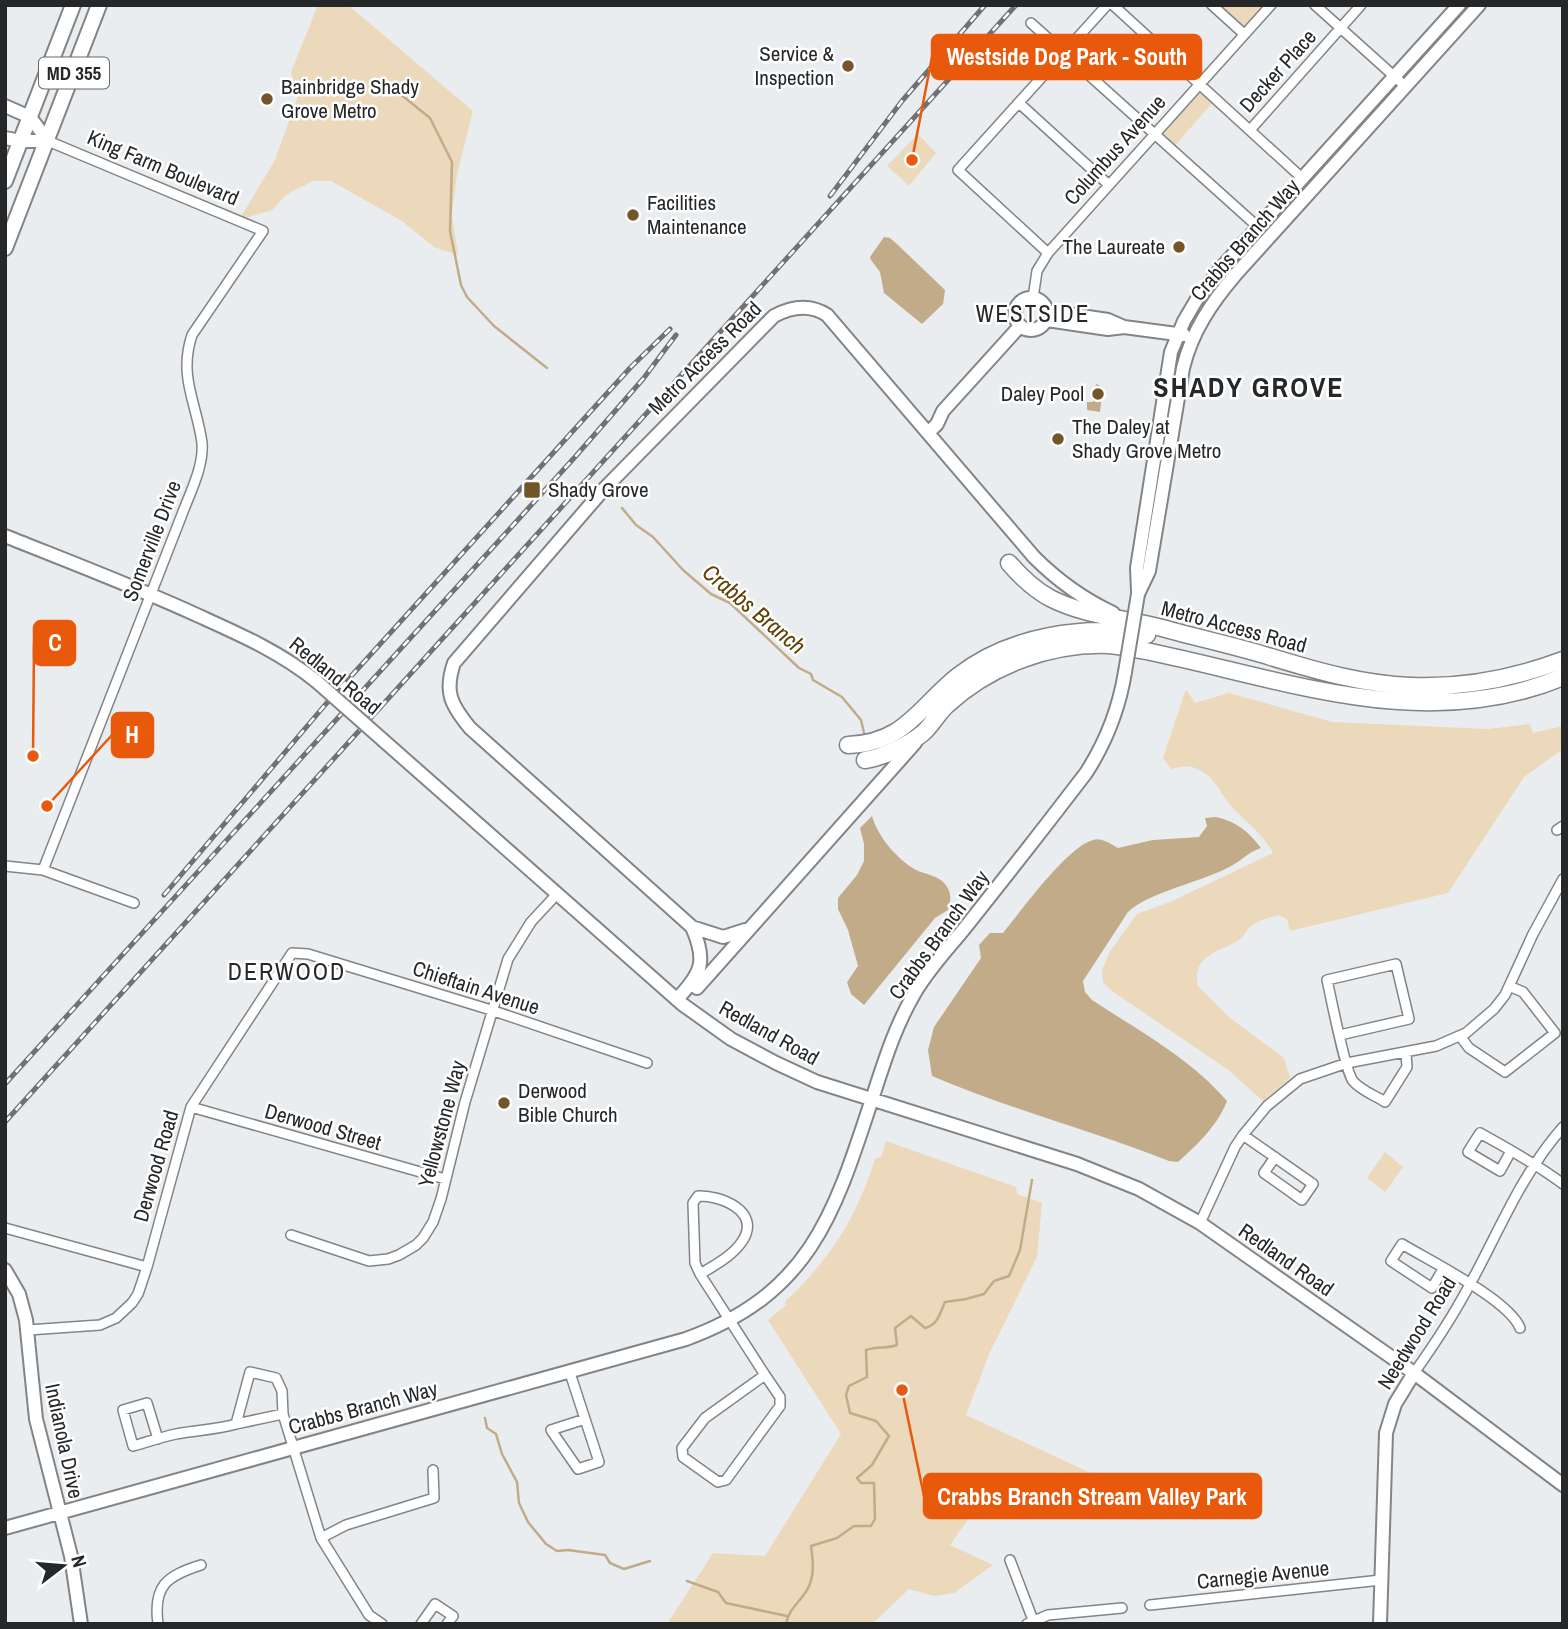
<svg xmlns="http://www.w3.org/2000/svg" width="1568" height="1629" viewBox="0 0 1568 1629" font-family="'Archivo Narrow',sans-serif">
<rect width="100%" height="100%" fill="#e9edf0"/>
<path fill="#ecd8bb" d="M318 5H348L473 111 457 174 452 215 458 255 434 247 402 221 331 181H313L287 194 272 210 239 220 275 160 298 96 291 72Z
M1212 5H1269L1244 32Z
M1200 84 1216 99 1171 150 1154 135Z
M918 134 936 153 909 186 887 166Z
M1186 689 1195 703 1229 693 1332 722 1488 729 1530 724 1533 733 1563 726V749L1524 777 1448 893 1290 931 1287 919 1278 915C1270 918 1259 920 1252 925 1246 930 1244 938 1237 941 1217 953 1192 955 1198 986L1230 1018 1284 1058 1290 1078 1263 1101 1227 1069 1112 991 1103 982 1102 971 1109 953 1137 914 1170 902 1273 853C1264 835 1247 823 1234 809 1218 793 1218 776 1192 767 1186 765 1178 768 1171 769L1163 758Z
M886 1141 1016 1187 1017 1194 1042 1203 1037 1257 990 1352 966 1415 1108 1481 1032 1494 997 1478 950 1545 993 1565 954 1593 934 1596 909 1589 872 1624H667L713 1553 765 1556 841 1434 768 1320 786 1305 785 1302C830 1259 856 1219 875 1159L881 1157Z
M1385 1152 1403 1167 1385 1192 1367 1178Z"/>
<path fill="#c2ab89" d="M884 237 890 238 898 245 945 290 943 304 922 324 884 293 880 272 871 260 870 257Z
M1096 384 1103 387 1100 412 1087 410V402H1093Z
M872 816C878 837 897 859 916 870 925 874 939 876 945 884 952 893 951 900 948 910L935 918 864 1005 851 994 847 982 858 966 848 930 838 909V898L857 875 864 861V844L860 828Z
M1216 817C1237 822 1248 831 1261 848 1249 852 1243 859 1233 865 1204 882 1150 891 1128 912L1083 981 1085 992 1092 1000C1139 1031 1190 1058 1227 1101 1218 1125 1197 1145 1178 1162L1169 1161C1091 1130 1009 1109 932 1076L928 1050 934 1027 981 958 979 945 990 933H1003C1021 911 1067 847 1093 840 1101 837 1111 844 1118 848L1153 840 1199 837 1207 826 1205 818Z"/>
<g fill="none" stroke-linecap="round" stroke-linejoin="round">
<path stroke="#c2ab89" stroke-width="2.5" d="M394 89 430 118 452 162 450 231 461 285 467 297 494 326 547 368
M622 508 636 525 653 537 683 570 711 594 730 603 799 668 811 674 813 680 842 697 861 720 864 733
M485 1418 487 1428 496 1434 502 1454 517 1482 519 1503 528 1522 546 1544 557 1551 568 1550 605 1555 610 1563 624 1569 650 1561
M687 1581 718 1592 726 1603 787 1616
M786 1624C788 1610 800 1602 807 1590 815 1577 813 1560 811 1546L837 1538 854 1526H871L875 1519 874 1483H861L857 1478 872 1465 889 1436 876 1421 850 1413 846 1395 849 1386 867 1377 866 1350C877 1346 887 1349 897 1345L895 1328 911 1316 925 1328C938 1325 940 1313 945 1302L966 1299 984 1294 994 1281 1009 1276 1020 1250 1032 1180"/>
<g stroke="#818587" stroke-width="12">
<path id="street" d="M1113 5 1302 178
M1212 5 1244 34
M1315 5 1405 86
M1031 23 1258 227
M1019 103 1109 185
M1250 130 1361 5
M1048 253 958 170 1107 5
M1033 298 1037 271 1048 253 1271 5
M1557 830 1563 826
M5 866 43 870 134 903
M43 870 181 517C189 495 204 467 202 443 197 404 178 377 192 335L263 231 48 141
M1340 1035 1409 1019 1396 964 1327 980C1331 997 1345 1071 1353 1081 1360 1090 1376 1096 1385 1102L1407 1067 1406 1053
M1460 1036 1469 1048 1505 1072 1555 1033 1523 992 1509 986
M191 1107 445 1179
M1243 1135 1313 1184 1302 1200 1264 1173 1275 1157
M1511 1151 1500 1171 1468 1152 1480 1133C1508 1149 1537 1164 1563 1184
M1200 1223 1235 1147 1243 1135 1267 1106 1300 1079 1347 1063 1436 1046 1466 1033 1494 1009 1505 995 1533 934 1563 879
M5 1228 147 1267
M291 1235 369 1261 388 1259 399 1255 416 1245 423 1238 433 1222 441 1199 465 1102 508 959 531 922 557 894
M1443 1269 1432 1288 1391 1261 1402 1244C1430 1261 1509 1300 1520 1328
M700 1274C714 1266 734 1255 743 1240 761 1211 720 1195 698 1196L693 1203 695 1263 700 1274 765 1375
M28 1330 100 1325 116 1318 132 1303 138 1294 147 1267 191 1107 292 953 308 954 491 1010 647 1063
M570 1373 599 1462 578 1469 551 1430 585 1419
M1414 1373C1434 1345 1453 1316 1469 1286 1500 1230 1520 1176 1563 1127
M765 1375 780 1397V1406L726 1480 718 1482 683 1457 682 1448 705 1418Z
M236 1424 283 1414
M158 1439 147 1403 123 1410 133 1446C147 1442 162 1437 176 1434 196 1430 216 1430 236 1424L250 1372 276 1378 282 1391 283 1414 321 1538 369 1615 382 1624
M321 1538 346 1525 434 1498 433 1470
M1010 1560 1033 1620
M1150 1605 1381 1580
M158 1624C153 1586 166 1576 201 1565
M421 1624 435 1604 453 1616 447 1624
M1027 1624 1048 1615 1122 1608"/>
</g>
<g stroke="#818587" stroke-width="16">
<path id="secondary" d="M5 106 30 117 48 141
M5 138 21 141H48
M1015 314a16 16 0 1 1 32 0a16 16 0 1 1-32 0Z
M1047 311 1108 320 1124 327 1184 335
M1047 320 1108 329 1124 327
M928 433 937 424 943 411 1020 326
M5 536C70 562 136 587 199 616 241 635 280 652 316 681
M1138 591 1137 568 1171 352 1184 321 1197 299 1222 267 1459 5
M1138 594 1149 571 1183 368C1192 331 1212 302 1236 274L1479 5
M384 741 682 1004 731 1039 776 1063 817 1082 1077 1164 1139 1189 1200 1223 1257 1263 1414 1373 1563 1485
M692 927 723 937 745 930
M697 988 915 743
M677 999C702 973 707 961 692 927L470 728C451 705 444 692 454 663L603 490 774 316C791 307 810 304 827 315L1034 557C1057 580 1083 599 1113 613
M5 1270 19 1294 26 1320 36 1419 71 1556 81 1624
M5 1528 686 1339C810 1294 834 1215 872 1099 884 1063 894 1029 913 996 927 970 950 947 968 924 1008 874 1047 824 1086 773 1106 742 1119 709 1125 672
M1380 1624 1386 1433 1395 1404 1414 1373"/>
</g>
<g stroke="#818587" stroke-width="18">
<path id="primary" d="M5 181 73 5
M5 248 99 5"/>
</g>
<g stroke="#818587" stroke-width="19">
<path id="highway" d="M1009 563C1021 577 1033 589 1050 598 1085 616 1124 618 1162 628 1198 638 1235 646 1271 657 1317 671 1362 684 1411 686 1462 688 1515 678 1563 660
M848 745C905 743 918 708 958 676 1009 636 1085 624 1147 635
M865 760C884 757 907 746 923 733 932 725 938 713 947 705 990 665 1051 643 1109 645 1121 646 1134 649 1146 651 1284 679 1424 735 1563 677"/>
</g>
<use href="#street" stroke="#fff" stroke-width="9"/>
<use href="#secondary" stroke="#fff" stroke-width="12"/>
<use href="#primary" stroke="#fff" stroke-width="14"/>
<use href="#highway" stroke="#fff" stroke-width="16"/>
<g stroke="#6f7173" stroke-width="5">
<path id="rail" d="M830 196 902 101 985 5
M164 895 325 705 630 368 670 329
M5 1084 575 457 643 379 676 335
M5 1122 1016 5"/>
</g>
<use href="#rail" stroke="#fff" stroke-width="2.5" stroke-dasharray="8" stroke-linecap="butt"/>
<g stroke="#818587" stroke-width="16" stroke-linecap="butt">
<path id="secondary-bridge" d="M1125 672 1138 594
M316 681 384 741"/>
</g>
<use href="#secondary-bridge" stroke="#fff" stroke-width="12"/>
</g>
<g fill="#725629" stroke="#fff" stroke-width="2.5">
<circle cx="848" cy="66" r="7"/>
<circle cx="267" cy="99" r="7"/>
<circle cx="633" cy="215" r="7"/>
<circle cx="1179" cy="247" r="7"/>
<circle cx="1098" cy="394" r="7"/>
<circle cx="1058" cy="439" r="7"/>
<rect x="523" y="481" width="18" height="18" rx="3.5"/>
<circle cx="504" cy="1103" r="7"/>
</g>
<g text-anchor="middle" stroke-width="5" stroke-linejoin="round" paint-order="stroke">
<rect fill="#fff" stroke="#676868" stroke-width="2" x="39" y="57.5" width="70" height="31" rx="5"/>
<g font-size="19" font-weight="bold" fill="#262728">
<text x="74" y="80">MD 355</text>
</g>
<g font-size="21" fill="#262728" stroke="#fff" text-anchor="start">
<text x="834" y="61" text-anchor="end">Service &amp;<tspan x="834" dy="24">Inspection</tspan></text>
<text x="281" y="94">Bainbridge Shady<tspan x="281" dy="24">Grove Metro</tspan></text>
<text x="647" y="210">Facilities<tspan x="647" dy="24">Maintenance</tspan></text>
<text x="1165" y="254" text-anchor="end">The Laureate</text>
<text x="1084" y="401" text-anchor="end">Daley Pool</text>
<text x="1072" y="434">The Daley at<tspan x="1072" dy="24">Shady Grove Metro</tspan></text>
<text x="548" y="497">Shady Grove</text>
<text x="518" y="1098">Derwood<tspan x="518" dy="24">Bible Church</tspan></text>
</g>
<g font-size="21" fill="#262728" stroke="#fff">
<text transform="translate(1278 71) rotate(-48)" y="7">Decker Place</text>
<text transform="translate(1115 150) rotate(-48)" y="7">Columbus Avenue</text>
<text transform="translate(163 168) rotate(23)" y="7">King Farm Boulevard</text>
<text transform="translate(1245 240) rotate(-49)" y="7">Crabbs Branch Way</text>
<text transform="translate(705 358) rotate(-45)" y="7">Metro Access Road</text>
<text transform="translate(152 541) rotate(-69)" y="7">Somerville Drive</text>
<text transform="translate(1234 627) rotate(15)" y="7">Metro Access Road</text>
<text transform="translate(335 676) rotate(39)" y="7">Redland Road</text>
<text transform="translate(939 935) rotate(-54)" y="7">Crabbs Branch Way</text>
<text transform="translate(476 988) rotate(18)" y="7">Chieftain Avenue</text>
<text transform="translate(769 1033) rotate(29)" y="7">Redland Road</text>
<text transform="translate(442 1124) rotate(-75)" y="7">Yellowstone Way</text>
<text transform="translate(323 1127) rotate(16)" y="7">Derwood Street</text>
<text transform="translate(156 1166) rotate(-74)" y="7">Derwood Road</text>
<text transform="translate(1286 1260) rotate(35)" y="7">Redland Road</text>
<text transform="translate(1417 1333) rotate(-58)" y="7">Needwood Road</text>
<text transform="translate(363 1408) rotate(-15)" y="7">Crabbs Branch Way</text>
<text transform="translate(64 1441) rotate(78)" y="7">Indianola Drive</text>
<text transform="translate(1263 1575) rotate(-6)" y="7">Carnegie Avenue</text>
</g>
<g font-size="23" letter-spacing="2" fill="#262728" stroke="#fff">
<text x="1033" y="322">WESTSIDE</text>
</g>
<g font-size="23" font-style="italic" fill="#5f4000" stroke="#fff">
<text transform="translate(754 609) rotate(40)" y="8">Crabbs Branch</text>
</g>
<g font-size="24" letter-spacing="2" fill="#262728" stroke="#fff">
<text x="287" y="980">DERWOOD</text>
</g>
<g font-size="28" font-weight="bold" letter-spacing="2" fill="#262728" stroke="#fff">
<text x="1249" y="397">SHADY GROVE</text>
</g>
</g>
<path fill="none" stroke="#e8590c" stroke-width="2.5" d="M912 160L932 57M33 756L34 643M47 806L112 735M902 1390L924 1496"/>
<g fill="#e8590c" stroke="#fff" stroke-width="2.5">
<circle cx="912" cy="160" r="7"/>
<circle cx="33" cy="756" r="7"/>
<circle cx="47" cy="806" r="7"/>
<circle cx="902" cy="1390" r="7"/>
</g>
<g fill="#e8590c" stroke="#e8590c" stroke-width="2.5">
<rect x="932" y="35" width="269" height="44" rx="7"/>
<rect x="34" y="621" width="41" height="44" rx="7"/>
<rect x="112" y="713" width="41" height="44" rx="7"/>
<rect x="924" y="1474" width="337" height="44" rx="7"/>
</g>
<g font-size="23" text-anchor="middle" font-weight="bold" fill="#fff">
<text x="1067" y="65">Westside Dog Park - South</text>
<text x="55" y="651">C</text>
<text x="132" y="743">H</text>
<text x="1092" y="1505">Crabbs Branch Stream Valley Park</text>
</g>
<rect width="1568" height="1629" fill="none" stroke="#262728" stroke-width="14"/>
<g transform="translate(63 1566) rotate(74)" stroke="#ffffff" stroke-width="5" paint-order="stroke">
<path d="M0-5L12 26L0 18L-12 26Z" fill="#262728"/>
<text y="-10" font-size="19" font-weight="bold" text-anchor="middle" fill="#262728">N</text>
</g>
</svg>
